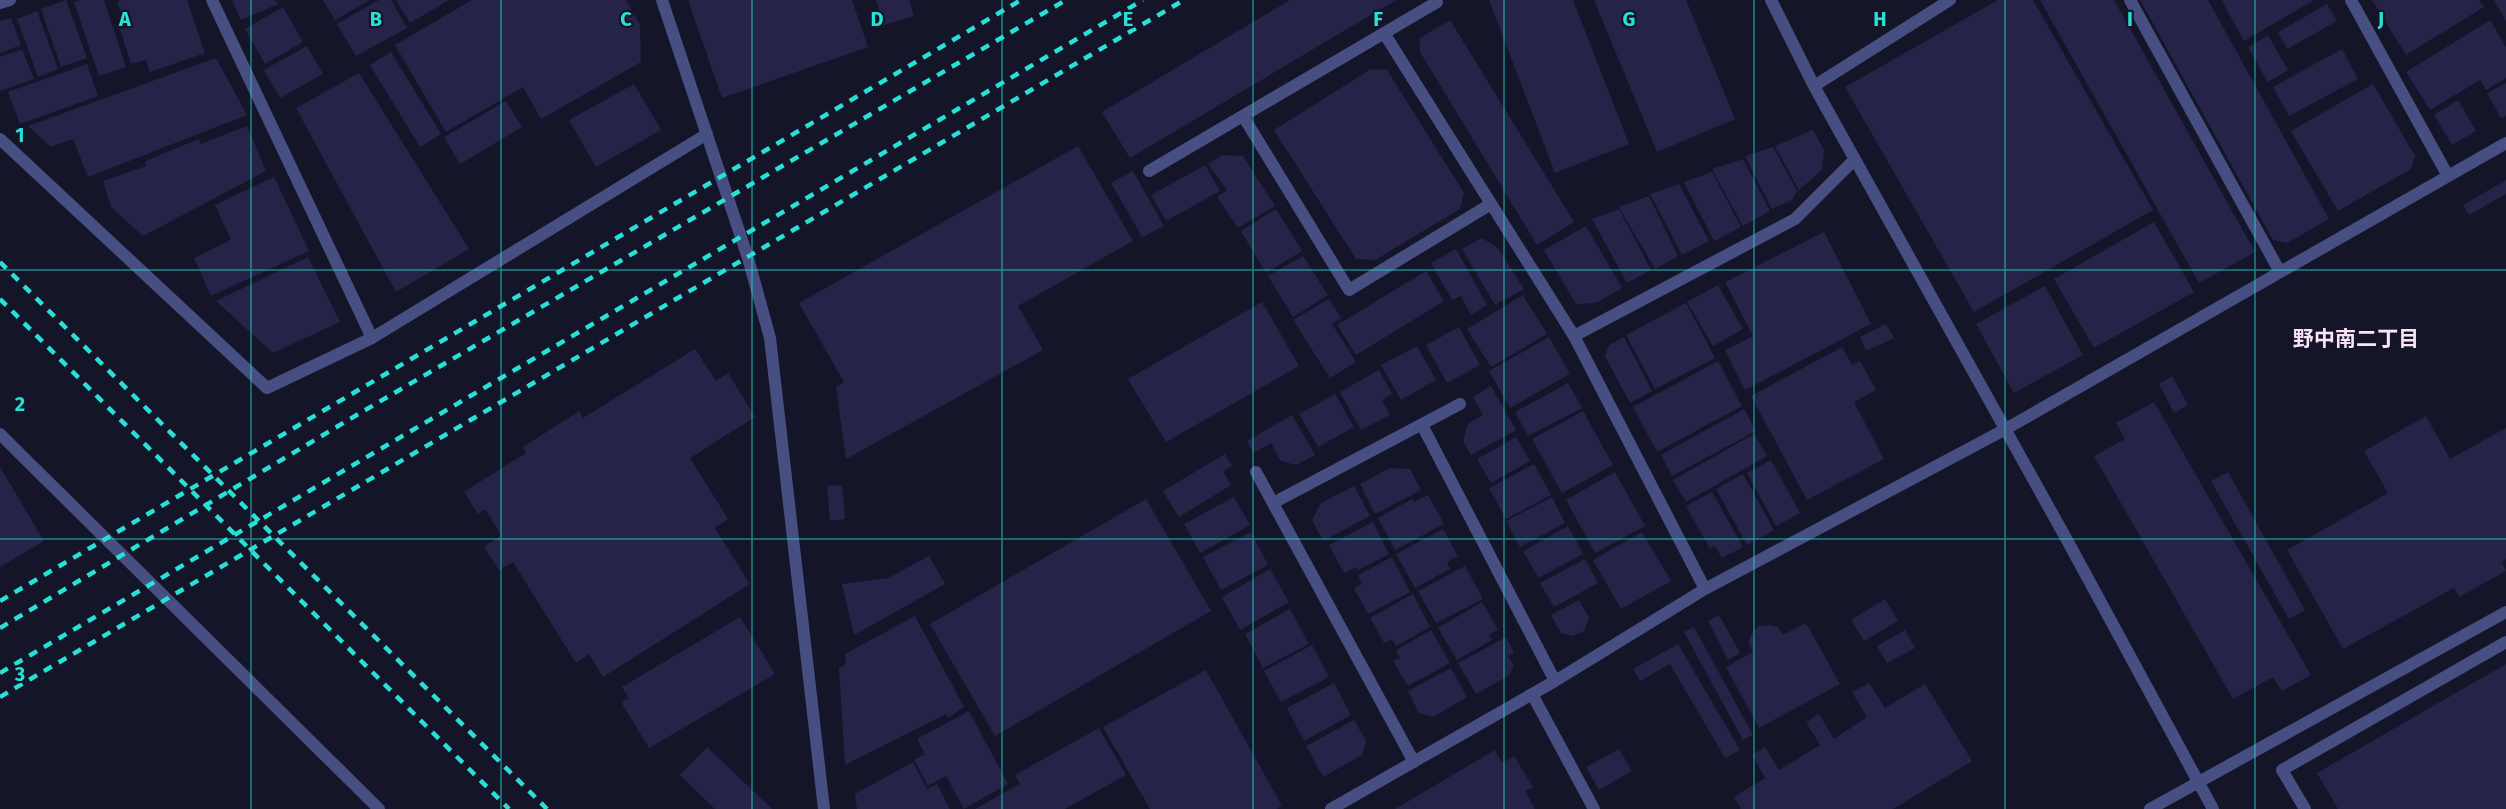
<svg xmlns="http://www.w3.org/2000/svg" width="2506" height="809" viewBox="0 0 2506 809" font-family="'Fira Sans','Noto Sans JP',sans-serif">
<rect width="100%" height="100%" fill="#151529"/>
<path fill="#252348" d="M66 0 87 58 61 67 41 9Z
M80 0H104L126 67 99 76 74 2Z
M123 0H187L205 53 150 72 146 60 131 64 120 29 126 28 117 2Z
M232 0H275L278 4 241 20Z
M323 0H370L335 20Z
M379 0H391L407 28 356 56 337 24Z
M396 0H449L410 23Z
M472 0H626L640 25 641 62 541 119 523 87 446 132 395 45Z
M688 0H852L868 47 722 98Z
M876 0H909L914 16 884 25Z
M1290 0H1396L1130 158 1102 112Z
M1489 0H1573L1629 144 1555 173Z
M1594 0H1686L1735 119 1657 152Z
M1998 0H2033L2153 210 1974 312 1845 87Z
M2040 0H2114L2255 252 2199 283Z
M2140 0H2208L2329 219 2287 243 2273 240Z
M2224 0H2314L2244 41 2222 1Z
M2372 0H2479L2484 7 2406 55Z
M2494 0H2506V21Z
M2327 4 2337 21 2287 49 2278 32Z
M283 7 303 42 265 64 245 29Z
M37 11 58 69 38 77 17 19Z
M11 18 21 45 0 53V21Z
M1450 20 1574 222 1537 245 1420 52V38Z
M2490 20 2506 47V78L2486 90 2480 80 2430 110 2406 72Z
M2268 35 2288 70 2268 82 2248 47Z
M307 46 323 74 280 98 264 70Z
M22 49 34 79 0 91V57Z
M2342 49 2358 79 2289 116 2273 87Z
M391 52 441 134 420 147 370 65Z
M216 58 247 115 88 177 73 139 51 147 28 126Z
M87 64 98 96 20 124 8 92Z
M1371 69 1387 70 1464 193 1460 209 1375 260 1356 259 1274 130Z
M359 73 469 249 396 292 296 108Z
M2506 83V116L2501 118 2487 93Z
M634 84 661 130 596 167 569 120Z
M2373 84 2415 156 2411 169 2338 211 2291 131Z
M2458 100 2476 131 2452 145 2434 115Z
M506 101 522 127 460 164 444 137Z
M247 126 266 171 143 236 111 207 103 181 146 166 145 161 199 139 200 144Z
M1813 130 1824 150 1822 170 1799 190 1775 146Z
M1078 146 1133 241 1018 306 1043 350 846 459 836 387 844 382 799 303Z
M1773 147 1797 191 1792 200 1772 209 1745 156Z
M1222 155 1243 156 1275 206 1238 228 1217 197 1227 190 1208 164Z
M1743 159 1770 211 1743 226 1712 169Z
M1205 165 1220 191 1166 221 1151 195Z
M1133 171 1164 226 1142 237 1111 183Z
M1712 172 1741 227 1714 241 1684 182Z
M274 177 309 251 211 296 194 258 231 240 215 205Z
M2506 180V194L2469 215 2463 205Z
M1679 184 1709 241 1682 255 1650 194Z
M1649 196 1678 256 1655 269 1619 207Z
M1276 209 1302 251 1266 273 1241 231Z
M1619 209 1651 270 1627 283 1592 219Z
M2154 222 2194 292 2094 348 2054 279Z
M1586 226 1622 288 1596 303 1576 304 1544 250Z
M1824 232 1871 324 1745 390 1725 350 1753 336 1725 282Z
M1482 238 1498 248 1524 289 1495 305 1462 249Z
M1456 249 1487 305 1471 315 1461 296 1452 300 1431 263Z
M1303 256 1328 295 1293 317 1268 276Z
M308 257 340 322 273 353 216 301Z
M1426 271 1444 301 1356 355 1337 325Z
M1718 285 1743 329 1713 346 1687 302Z
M2045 286 2083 355 2014 393 1976 324Z
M1523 295 1547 334 1491 367 1467 329Z
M1329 299 1341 318 1332 324 1356 362 1330 378 1293 320Z
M1262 302 1299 366 1166 442 1128 379Z
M1686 303 1715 358 1655 389 1626 335Z
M1886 324 1894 338 1866 351 1860 337Z
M1459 327 1480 365 1447 383 1426 345Z
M1549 337 1570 374 1510 408 1489 371Z
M1624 337 1652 391 1630 403 1605 356 1609 345Z
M1417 346 1436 380 1401 400 1381 365Z
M1842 347 1852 365 1860 361 1876 390 1854 402 1884 459 1807 500 1751 396Z
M695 349 716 381 728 373 755 417 690 458 728 519 715 528 750 584 603 677 589 654 576 663 513 562 499 570 484 547 501 535 485 509 478 514 464 492 526 453 523 447 579 411 583 418Z
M1718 361 1742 406 1657 452 1633 407Z
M1379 370 1392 394 1382 400 1390 415 1361 430 1340 392Z
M2172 376 2188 405 2174 413 2159 384Z
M1568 383 1582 408 1528 436 1515 412Z
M1491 386 1516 430 1471 455 1463 441 1468 424 1483 415 1473 397Z
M1335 394 1354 427 1318 447 1299 414Z
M2154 402 2311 675 2282 691 2273 677 2233 699 2094 456 2125 439 2116 423Z
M1744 409 1756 431 1672 476 1661 455Z
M1583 411 1613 465 1562 493 1532 439Z
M1292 415 1315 455 1296 465 1281 461 1271 443 1253 453 1247 441Z
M2426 416 2450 459 2506 428V559L2502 562 2506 571 2459 597 2454 588 2343 649 2287 550 2388 493 2364 451Z
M1754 434 1767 456 1686 502 1673 480Z
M1516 437 1530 461 1491 483 1477 459Z
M1225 454 1232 466 1223 471 1231 485 1179 517 1163 491Z
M1771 460 1800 513 1776 526 1747 473Z
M1534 464 1551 495 1506 519 1489 488Z
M0 467 44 541 0 567Z
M1390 468 1410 469 1421 490 1375 514 1360 484Z
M1615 472 1645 526 1595 553 1566 500Z
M2228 472 2305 610 2289 619 2211 481Z
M1743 474 1774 530 1747 545 1716 489Z
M842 485 845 519 830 521 827 486Z
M1354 486 1370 516 1323 541 1312 520 1321 503Z
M1712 492 1743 547 1722 558 1715 546 1710 549 1686 506Z
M1428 495 1444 524 1395 550 1378 518 1412 499 1414 502Z
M1234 497 1250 525 1200 553 1184 524Z
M1552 497 1565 523 1520 547 1506 521Z
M1146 499 1211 611 995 736 930 624Z
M1373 522 1389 554 1358 570 1356 567 1344 573 1329 545Z
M1568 526 1583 554 1538 578 1523 551Z
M1443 529 1458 556 1447 562 1450 569 1415 588 1396 554Z
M1251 532 1268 565 1221 590 1203 557Z
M1642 532 1671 581 1621 609 1593 560Z
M929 556 945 584 854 635 842 584 888 578Z
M1392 557 1410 592 1368 614 1354 588 1362 584 1358 575Z
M1585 559 1598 583 1554 607 1540 583Z
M1465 566 1483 599 1436 623 1418 591Z
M1270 569 1289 602 1240 630 1222 597Z
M1413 594 1430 627 1396 646 1392 639 1384 643 1370 618Z
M1885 599 1898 621 1864 641 1851 620Z
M1579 600 1589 618 1584 631 1573 636 1561 633 1551 615Z
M1482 602 1498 630 1489 635 1492 640 1457 660 1438 628Z
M1290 609 1309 644 1263 668 1245 634Z
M1719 615 1740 653 1728 660 1708 621Z
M915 616 964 707 948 718 946 714 845 765 839 668 846 664 845 654Z
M740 617 775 674 649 748 621 702 629 698 622 687Z
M1806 623 1840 684 1759 728 1726 667 1753 652 1749 644 1750 637 1758 626 1771 625 1778 627 1783 635Z
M1694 627 1753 735 1743 740 1684 632Z
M1431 630 1450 663 1408 686 1393 661 1400 658 1396 650Z
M1905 630 1915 648 1887 663 1877 646Z
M1506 637 1514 652 1508 656 1514 666 1508 676 1476 694 1458 663Z
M1678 644 1740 750 1725 758 1670 664 1640 681 1633 669Z
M1312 645 1329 677 1281 702 1264 671Z
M2506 664V809H2338L2317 773Z
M1451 668 1467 697 1433 717 1419 713 1408 691Z
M1206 670 1282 806 1277 809H1150L1103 727Z
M1334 683 1351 715 1304 741 1287 708Z
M1869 683 1885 708 1925 684 1972 761 1893 809H1741L1734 797 1765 778 1752 755 1765 747 1779 770 1820 745 1806 722 1819 714 1834 739 1867 717 1852 692Z
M969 711 1008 784 964 809 946 776 928 786 914 760 925 754 917 739Z
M1354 720 1366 741 1362 755 1323 777 1306 746Z
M1099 728 1126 775 1065 809H975L1020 784 1015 775Z
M707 747 772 809H715L680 775Z
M1619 749 1632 771 1599 790 1586 767Z
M1495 750 1502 763 1514 756 1533 787 1525 791 1535 809H1395Z
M913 762 927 789 937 784 950 809H857L855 794Z"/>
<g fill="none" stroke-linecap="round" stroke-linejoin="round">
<path stroke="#464e82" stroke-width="12" d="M2305 809 2282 770 2506 642"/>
<path stroke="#464e82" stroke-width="12" d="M212 0 372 338
M662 0 748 258 770 338 824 809
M1771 0 1814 86 2067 540 2213 809
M2130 0 2280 272
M2351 0 2448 176
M0 3 10 0
M1384 33 1574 336 1705 589
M1814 86 1950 0
M1243 116 1349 290 1491 204
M0 139 267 388 372 338 707 134
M1149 171 1437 2
M1574 336 1795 219 1854 160
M1422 425 1555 681
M0 434 379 809
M1256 472 1414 762
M1273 503 1460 404
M1532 694 1594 809
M1331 809 1555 681 1705 589 2004 430 2506 143
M2150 809 2506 612"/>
<path stroke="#27e1d5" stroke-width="4.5" stroke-dasharray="9 8" stroke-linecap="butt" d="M0 262 547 809
M0 299 509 809
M0 601 1021 0
M0 628 355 416 1066 0
M0 673 1143 0
M0 697 1184 0"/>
</g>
<path fill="none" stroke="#27e1d5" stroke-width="1.5" stroke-opacity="0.55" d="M251 0V809M501 0V809M752 0V809M1002 0V809M1253 0V809M1504 0V809M1754 0V809M2005 0V809M2255 0V809M0 270H2506M0 539H2506"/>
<g text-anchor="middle" stroke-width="4.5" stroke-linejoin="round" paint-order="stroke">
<g font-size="21" font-weight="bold" fill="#fbe3f6" stroke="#151529">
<text x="2356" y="346">野中南二丁目</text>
</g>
</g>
<g font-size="20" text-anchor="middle" font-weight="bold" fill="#27e1d5" stroke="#151529" stroke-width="4.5" stroke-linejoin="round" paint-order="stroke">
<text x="125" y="26">A</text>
<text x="376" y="26">B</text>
<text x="626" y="26">C</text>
<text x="877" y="26">D</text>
<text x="1128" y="26">E</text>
<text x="1378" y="26">F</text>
<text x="1629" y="26">G</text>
<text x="1880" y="26">H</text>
<text x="2130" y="26">I</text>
<text x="2381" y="26">J</text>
<text x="20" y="142">1</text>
<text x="20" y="411">2</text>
<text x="20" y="681">3</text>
</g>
</svg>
